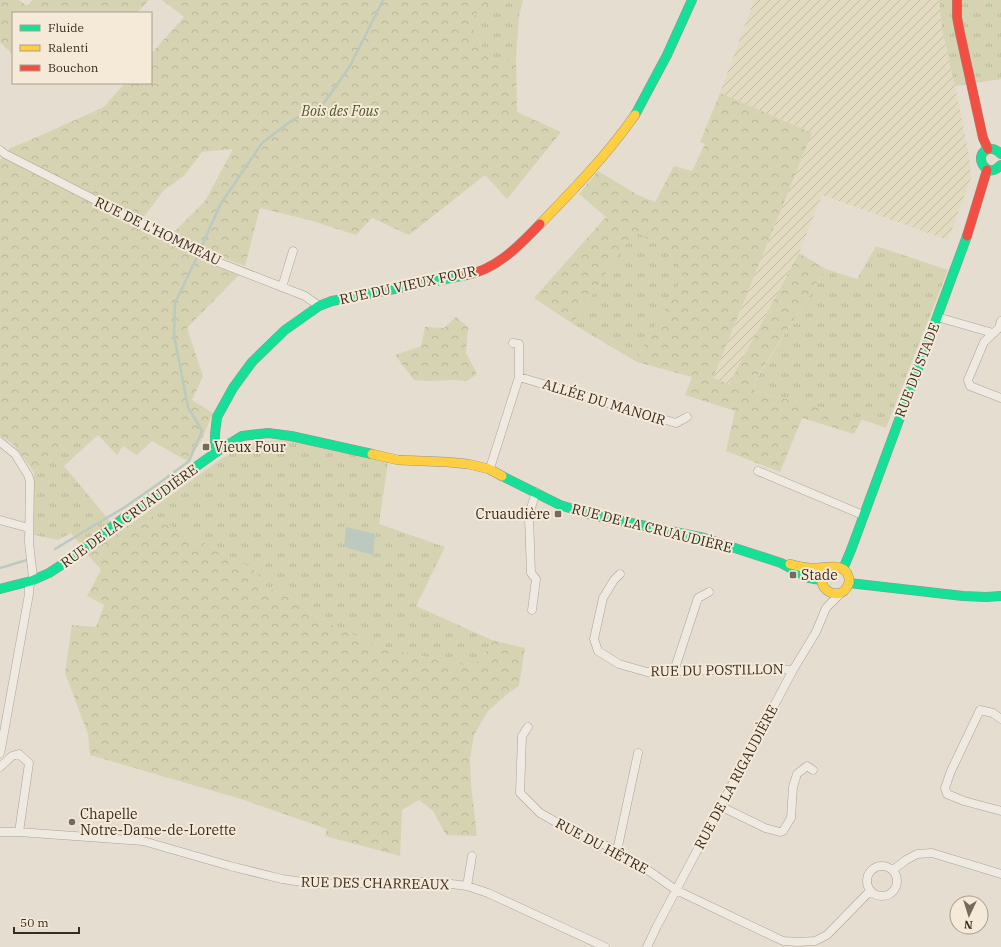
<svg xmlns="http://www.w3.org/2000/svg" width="1001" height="947" viewBox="0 0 1001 947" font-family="'IBM Plex Serif',serif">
<defs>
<pattern id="farmland-furrows" width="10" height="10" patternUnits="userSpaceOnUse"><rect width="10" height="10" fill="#e3dac2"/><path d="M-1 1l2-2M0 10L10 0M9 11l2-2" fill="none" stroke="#c4bba6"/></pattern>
<pattern id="grass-tufts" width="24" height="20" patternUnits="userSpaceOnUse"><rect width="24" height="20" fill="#d6d3b3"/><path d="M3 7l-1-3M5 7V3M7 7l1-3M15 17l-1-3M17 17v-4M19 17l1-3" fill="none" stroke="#b8b59a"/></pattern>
<pattern id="forest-crowns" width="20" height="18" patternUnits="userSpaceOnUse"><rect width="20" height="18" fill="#d6d3b3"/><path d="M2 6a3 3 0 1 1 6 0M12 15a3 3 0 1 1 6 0" fill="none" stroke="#b8b59a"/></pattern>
</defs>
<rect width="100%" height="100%" fill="#e5ddd0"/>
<path fill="url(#farmland-furrows)" d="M754 0H939L942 29 955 86 969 155 971 178 948 240 822 195 799 253 729 385 713 378 812 133 720 93Z"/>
<path fill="url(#grass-tufts)" d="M494 0H523L519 16 516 59 489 60 469 20Z
M939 0H1001V79L955 86 942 29Z
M634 230 666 249 683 278 640 352 637 362 573 324Z
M876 246 948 270 886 428C843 412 799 402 754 392L755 381 826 269 857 279Z
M69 438 87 445 64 466 119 532 88 555 71 533 58 540 34 535V472Z
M287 439 388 462 379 524 445 547 416 606 492 640 482 660 462 665 374 645 317 617 293 599 267 587 252 568 146 513 224 457 251 443Z"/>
<path fill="url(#forest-crowns)" d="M0 0H19L27 6 33 0H149L137 13H13V55L0 42Z
M162 0H494L469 20 489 60 516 59 517 112 561 132 507 199 485 175 409 235 372 218 356 235 309 220 260 208 245 266 221 257 173 233 205 201 233 149 202 152 184 176 164 190 143 218 139 227 213 265 239 275 187 328 203 376 192 400 213 413 201 441 187 461 152 441 137 455 123 446 117 455 98 435 87 445 69 439 34 472 13 444 0 436V160L10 148 28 141 104 107 125 83H151V54L184 17Z
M720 93 755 108 812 133 713 378 729 384 799 253 826 269 755 380 754 392 812 405 862 419 854 434 802 418 780 472 726 451 735 411 685 395 692 377 637 362 640 352 683 278 666 249 634 231 573 324 534 298 606 217 579 194 598 171 638 195 655 202 674 166 692 171 705 144 700 142Z
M456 317 468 327 466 353 477 374 467 381 454 380 430 381 414 380 395 355 421 346 425 327 444 328Z
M146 513 252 568 267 587 293 599 317 617 374 645 462 665 482 660 492 640 525 648 519 686 511 691 488 711 474 735 470 758 471 785 477 836 446 835 433 811 419 800 402 810 400 856 325 836 327 829 241 799 90 755 88 734 65 673 72 625 96 627 104 605 87 596 101 570 88 555 119 532Z"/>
<path fill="#bbc9bf" d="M346 527 375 534 373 555 344 547Z"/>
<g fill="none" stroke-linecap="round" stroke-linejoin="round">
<path stroke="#bbc9bf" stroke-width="2.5" d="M201 248 220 205 262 143 291 121 324 103 350 66 383 0
M55 549 125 507 158 484 189 461 202 431 188 407 174 335 175 303 198 255
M0 568 30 559"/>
<g stroke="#aba399" stroke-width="9">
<path id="street" d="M0 150 5 154 215 261 305 296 319 306
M282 287 293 251
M937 317 993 333
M1001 321 999 328 984 342 968 380 970 386 1001 398
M513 343 519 344V377
M0 442 15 454 28 475 30 481 29 543 33 577 29 588V594L1 749 0 753
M489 469 491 465 519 377 676 423 687 417
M758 471 863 515
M0 520 29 528
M620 574 614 580 603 598 594 639 598 651 619 664 647 672 777 669 793 670
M532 610 536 579 531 573 529 517 531 508 536 492
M674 671 698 598 709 592
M1001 719 993 713 980 710 951 771 945 788 947 794 964 801 1001 811
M528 727 522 736 520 793 540 813 556 822 613 849 642 866 676 890 783 941 798 942 815 941 827 935 870 891
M0 767 12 756 19 754 29 763 19 832
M720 806 765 828 780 832 783 831 791 818 793 787 797 774 807 766 813 770
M0 832H19L143 841 230 866 282 879 316 884 422 882 444 883 467 886 488 893 605 947
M617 851 638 753
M867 881a15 15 0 1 1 30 0a15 15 0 1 1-30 0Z
M893 870 906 860 917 854 932 853 1001 874
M467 886 472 856
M647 947 657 926 793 670 816 632 826 608 841 593"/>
</g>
<g stroke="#9a9289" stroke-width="10">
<path id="fast" d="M635 115 667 55 692 0
M1001 154C998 151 994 148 989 149 973 153 984 176 996 169 998 168 999 166 1001 165
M218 451 215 444V434L217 417 233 388 252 362 285 330 319 306 332 301 466 275
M502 476 560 505 592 515 704 538 781 563 809 578 821 580
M843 569 851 550 967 236
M849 583 963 596 986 597 1001 596
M0 589 31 581 49 573 69 560 125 517 218 451 242 436 268 433 291 436 372 454"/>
</g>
<g stroke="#9a9289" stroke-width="10">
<path id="slow" d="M540 224C574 189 607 155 635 115
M372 454 398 460 447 462 468 464 489 469 502 476
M790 564C797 566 804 568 812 568 822 569 840 562 847 573 849 577 850 582 848 585 840 606 805 584 832 567"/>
</g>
<g stroke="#9a9289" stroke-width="10">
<path id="jam" d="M957 0V17L960 33 983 138 988 149
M967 236 987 170
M466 275C496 270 520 245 540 224"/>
</g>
<use href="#street" stroke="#eee9e1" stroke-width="8"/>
<use href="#fast" stroke="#16e098" stroke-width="9"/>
<use href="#slow" stroke="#ffcf43" stroke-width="9"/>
<use href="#jam" stroke="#f24e42" stroke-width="9"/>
</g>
<g fill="#76695e" stroke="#f5ead8" stroke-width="1.5">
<rect x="202" y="443" width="8" height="8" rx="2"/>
<rect x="554" y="510" width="8" height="8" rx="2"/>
<rect x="789" y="571" width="8" height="8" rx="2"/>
<circle cx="72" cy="822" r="4"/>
</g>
<g text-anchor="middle" stroke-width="4" stroke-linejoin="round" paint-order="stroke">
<g font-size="14" font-style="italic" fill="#4e5528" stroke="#f5ead8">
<text x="340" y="116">Bois des Fous</text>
</g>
<g font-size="14" fill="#3a2b21" stroke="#f5ead8">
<text transform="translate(158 231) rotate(26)" y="5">RUE DE L'HOMMEAU</text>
<text transform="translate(408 285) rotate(-12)" y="5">RUE DU VIEUX FOUR</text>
<text transform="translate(917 370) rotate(-69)" y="5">RUE DU STADE</text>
<text transform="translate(604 402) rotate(17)" y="5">ALLÉE DU MANOIR</text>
<text transform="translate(129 516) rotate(-36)" y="5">RUE DE LA CRUAUDIÈRE</text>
<text transform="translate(652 528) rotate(14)" y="5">RUE DE LA CRUAUDIÈRE</text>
<text transform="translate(717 670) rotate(-1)" y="5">RUE DU POSTILLON</text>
<text transform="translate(736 777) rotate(-62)" y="5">RUE DE LA RIGAUDIÈRE</text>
<text transform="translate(602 846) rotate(28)" y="5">RUE DU HÊTRE</text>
<text transform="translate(375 883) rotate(1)" y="5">RUE DES CHARREAUX</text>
</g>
<g font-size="14" fill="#3a2b21" stroke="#f5ead8" text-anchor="start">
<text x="214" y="452">Vieux Four</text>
<text x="550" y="519" text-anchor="end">Cruaudière</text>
<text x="801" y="580">Stade</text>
<text x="80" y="819">Chapelle<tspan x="80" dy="16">Notre-Dame-de-Lorette</tspan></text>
</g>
</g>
<rect x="12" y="12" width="140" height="72" fill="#f5ead8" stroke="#aa9e8f"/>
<rect x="20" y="25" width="20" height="6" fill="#16e098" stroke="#aa9e8f"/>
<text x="48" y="32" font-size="12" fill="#3a2b21">Fluide</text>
<rect x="20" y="45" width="20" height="6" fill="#ffcf43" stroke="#aa9e8f"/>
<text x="48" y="52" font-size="12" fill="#3a2b21">Ralenti</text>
<rect x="20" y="65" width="20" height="6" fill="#f24e42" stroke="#aa9e8f"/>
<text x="48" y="72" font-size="12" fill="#3a2b21">Bouchon</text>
<g transform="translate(969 915) rotate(184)"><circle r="19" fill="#f5ead8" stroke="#aa9e8f"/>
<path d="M0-3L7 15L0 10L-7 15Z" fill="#76695e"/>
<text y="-6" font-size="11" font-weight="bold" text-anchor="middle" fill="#3a2b21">N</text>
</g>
<path d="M14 927v6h65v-6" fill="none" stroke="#3a2b21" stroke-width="2"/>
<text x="20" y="927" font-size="12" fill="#3a2b21" stroke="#f5ead8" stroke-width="3" paint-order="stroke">50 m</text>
</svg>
